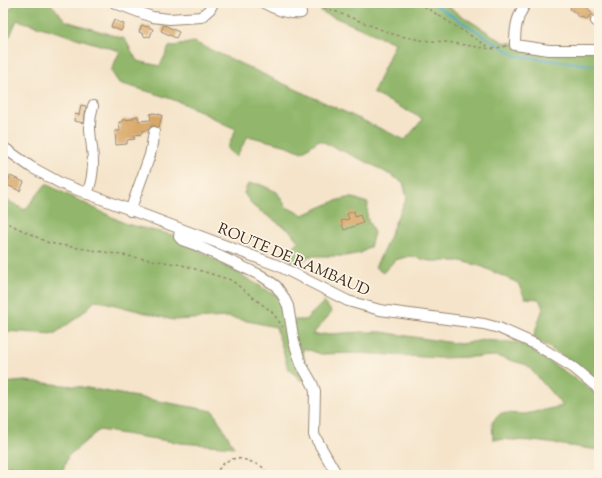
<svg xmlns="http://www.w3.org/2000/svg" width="602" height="478" viewBox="0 0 602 478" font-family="'Sorts Mill Goudy',serif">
<rect width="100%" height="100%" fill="#fcf5e5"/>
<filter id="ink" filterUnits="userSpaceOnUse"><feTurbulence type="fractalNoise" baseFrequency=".025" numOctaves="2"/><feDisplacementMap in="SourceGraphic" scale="8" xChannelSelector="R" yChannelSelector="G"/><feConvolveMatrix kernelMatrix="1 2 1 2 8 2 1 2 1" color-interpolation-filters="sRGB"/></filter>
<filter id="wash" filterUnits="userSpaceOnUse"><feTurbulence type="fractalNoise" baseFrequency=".012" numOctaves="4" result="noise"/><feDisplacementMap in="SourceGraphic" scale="16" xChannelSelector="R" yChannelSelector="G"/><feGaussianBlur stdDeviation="0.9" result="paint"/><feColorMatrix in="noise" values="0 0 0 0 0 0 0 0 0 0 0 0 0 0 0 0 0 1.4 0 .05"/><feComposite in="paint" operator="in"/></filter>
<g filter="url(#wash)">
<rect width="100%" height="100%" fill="#f5e4ca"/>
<path fill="#92b76c" stroke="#667045" d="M15 3H50L66 21 125 39 137 61 160 66 169 47 194 42 405 140 423 119 373 93 395 43 322 12 314 3H442L503 42 548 47 588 44 599 47V382L563 356 533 338 543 308 539 299 525 298 518 283 483 267 462 261H430L410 256 395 260 383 273 375 267 383 252 397 218 407 198 403 182 371 164 319 140 302 152 288 146 248 136 236 157 227 149 236 129C220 123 205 113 189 106 166 96 143 90 119 83L111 71 120 51 17 20 10 36 4 35 6 14Z
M46 184 126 224 173 235 277 296 286 320H305L324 302 332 312 312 335 362 332H381L460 344 484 340 520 343 584 384 599 397V450L534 441 493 439 492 422 501 413 525 414 563 406 527 365 496 356 440 358 357 353 321 354 303 348 305 379 301 381 288 368 276 327 228 317 173 320 96 300 78 317 54 334 3 331V198L25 210Z
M248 184H259L277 192 286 207 303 215C316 210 341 196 353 198 358 199 363 202 368 203L367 217 374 233 370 247 361 253 345 256H309L299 264 287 260 298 241 290 231 253 206 244 193Z
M25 381 82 387 213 411 234 447 181 443 99 430 68 456 61 475H12L3 474V383Z"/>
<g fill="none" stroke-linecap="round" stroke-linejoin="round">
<path stroke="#4fa6cc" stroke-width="2" d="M432 3 516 56 599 66"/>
</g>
<g id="blocks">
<path fill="#d7a462" d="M572 3H580L583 4 592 14 585 20 583 17 580 18 576 13 570 9Z
M114 20 124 24 121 31 111 27Z
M142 25 147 27 149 26 150 28 153 29 150 37 148 36 145 37 143 34 139 32Z
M164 25 179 32 176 38 161 31Z
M81 105 86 106 84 123 74 121 75 114 79 115Z
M154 113 162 115 159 128 155 126H151L148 130 142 131V134L134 135 135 139 127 140V144L116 145 115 131H120L119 122H122V120L133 119V117L138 116 139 121 151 120 150 114Z
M10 176 24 182 20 191 7 185Z
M354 211 355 217 360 215 363 223 344 230 341 221 349 219 347 214Z"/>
</g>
</g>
<g filter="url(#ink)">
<use href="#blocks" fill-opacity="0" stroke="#988774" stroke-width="1"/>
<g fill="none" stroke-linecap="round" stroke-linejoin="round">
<g stroke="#988774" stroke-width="12">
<path id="minor" d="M115 3 152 17 169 19 201 17 210 9 213 3
M264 3C275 9 288 15 301 13
M524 6C516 19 515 30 515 45L549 50H599
M596 21 599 19
M3 147 31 167 62 184 279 266 348 301 380 310 484 324 499 328 535 344 574 368 599 389
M87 194C91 184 93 174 93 163 93 141 86 128 93 106
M130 211 150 155 154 132
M180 229 179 237 182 240 196 245 262 276 276 286 283 296 288 306 294 342 301 364 312 383 315 391 314 435 337 475"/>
</g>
<path stroke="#988774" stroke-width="1.5" stroke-dasharray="3 3" stroke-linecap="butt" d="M419 3 490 48
M324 7 395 35 421 40 446 42 491 49 507 46
M3 221 49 243 182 265 231 280 272 312 283 327
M3 470 33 475
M49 475H56
M215 475C225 457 236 455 254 463 261 466 265 467 267 475"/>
<use href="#minor" stroke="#fff" stroke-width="10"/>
</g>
</g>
<g text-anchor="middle" stroke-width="3.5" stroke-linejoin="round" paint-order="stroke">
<g font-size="15" fill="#3b2a1e" stroke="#fcf5e5">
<text transform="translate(294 259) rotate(23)" y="5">ROUTE DE RAMBAUD</text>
</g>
</g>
<rect width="602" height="478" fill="none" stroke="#fcf5e5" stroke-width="16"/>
</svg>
